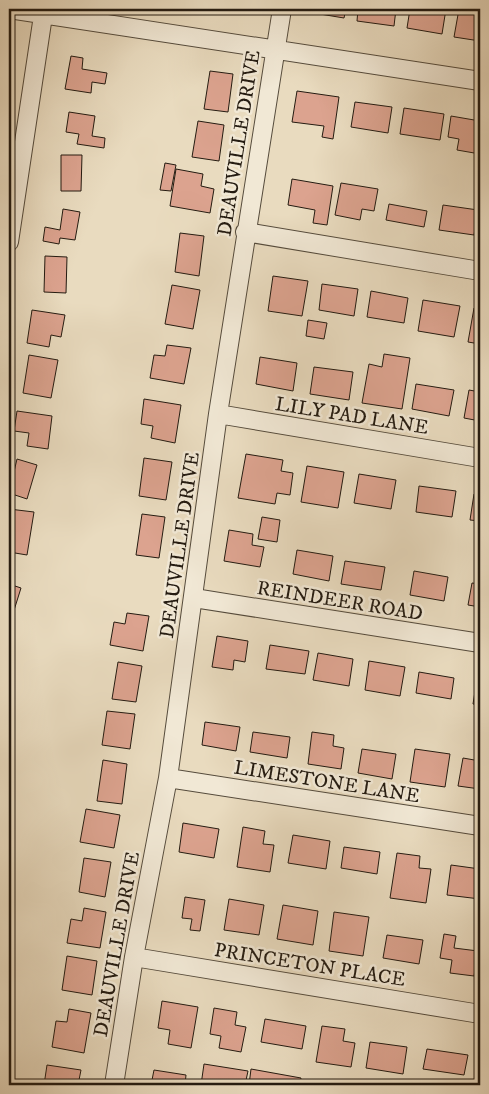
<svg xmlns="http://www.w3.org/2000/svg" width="489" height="1094" viewBox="0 0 489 1094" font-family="'IM FELL DW Pica',serif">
<rect width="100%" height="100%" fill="#e9dbbf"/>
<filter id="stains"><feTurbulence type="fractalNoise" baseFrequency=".004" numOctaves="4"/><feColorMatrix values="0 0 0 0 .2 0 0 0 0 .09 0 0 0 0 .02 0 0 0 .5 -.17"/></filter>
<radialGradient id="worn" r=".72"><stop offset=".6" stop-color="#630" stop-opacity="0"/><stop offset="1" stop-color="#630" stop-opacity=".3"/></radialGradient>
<path fill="#dca38f" stroke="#241b11" d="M308 9H346L344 18 308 12Z
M358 9H396L394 26 357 21Z
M410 9H446L442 34 407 28Z
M459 9 480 11V41L454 37Z
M71 56 83 58 82 69 107 73 105 84 92 82 91 93 65 89Z
M210 71 233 74 228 112 204 109Z
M297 91 339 97 333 139 322 137 324 126 292 122Z
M355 102 392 107 388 133 351 127Z
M404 108 444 114 440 140 400 134Z
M69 112 95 116 92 136 105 138 104 148 77 144 79 134 66 132Z
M451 116 480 121V154L457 150 459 139 448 137Z
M198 121 224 125 219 161 192 157Z
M61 155H82L81 191H61Z
M165 163 176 165 171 191 160 190Z
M176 169 203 174 201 186 214 189 210 213 170 206Z
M292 179 333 186 327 225 313 223 315 210 288 205Z
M341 183 378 189 374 211 362 209 360 220 335 215Z
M389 204 427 211 424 227 386 220Z
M443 205 478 210 474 235 439 230Z
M63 209 80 212 75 240 60 238 59 244 43 241 45 227 60 230Z
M180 233 204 236 199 276 175 272Z
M45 256 67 257 66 293 44 292Z
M273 276 308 281 302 316 268 311Z
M322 284 358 289 354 316 319 310Z
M172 285 200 290 193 329 165 324Z
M371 291 408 298 404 323 367 317Z
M423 300 460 306 454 337 418 331Z
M474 308 480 309V344L468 342Z
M32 310 65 315 61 337 51 335 49 347 27 343Z
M308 320 327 323 324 339 306 336Z
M167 345 191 348 184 384 150 378 154 355 165 356Z
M384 354 410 358 402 409 362 403 369 364 382 367Z
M29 355 58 360 51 398 23 393Z
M260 357 297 363 293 391 256 384Z
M314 367 353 372 349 400 310 394Z
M416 384 454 390 449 416 412 409Z
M469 390 480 392V421L464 418Z
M144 399 181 405 175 443 151 438 153 426 141 424Z
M17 411 52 416 48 449 27 446 29 433 14 431Z
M246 454 283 460 281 471 293 473 290 495 277 493 275 504 238 498Z
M144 458 172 462 166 500 139 496Z
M17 459 37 465 27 499 9 493Z
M307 466 344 472 338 508 301 502Z
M359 474 396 480 391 509 354 503Z
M419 486 456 491 452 517 416 512Z
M474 494 480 495V521L470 520Z
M9 509 34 512 27 555 9 552Z
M142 514 165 517 159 558 136 555Z
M262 517 280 520 277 542 258 539Z
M229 530 253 534 252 545 264 547 260 567 224 561Z
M297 550 333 556 329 581 293 574Z
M345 561 385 567 381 590 341 584Z
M414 571 448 577 444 601 410 595Z
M472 583 480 584V607L468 605Z
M9 584 21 588 10 623H9Z
M127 613 149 616 143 651 110 645 114 622 125 624Z
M217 636 248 641 245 662 234 660 233 670 212 667Z
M270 645 309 651 305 674 266 669Z
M318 653 353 659 349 686 313 680Z
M369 661 405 667 400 696 365 690Z
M118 662 142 666 136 702 112 699Z
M419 672 454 678 451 699 416 693Z
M477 679H480V705L473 704Z
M107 711 135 714 130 749 102 745Z
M205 722 240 727 236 751 202 745Z
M253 732 290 737 287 758 250 752Z
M312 732 334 735 333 746 344 748 341 769 308 764Z
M362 749 396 754 392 779 358 773Z
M415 749 450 754 445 787 410 782Z
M463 758 480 761V789L458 786Z
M103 760 127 764 122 804 97 801Z
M86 809 120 815 114 848 80 842Z
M183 823 219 829 214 858 179 852Z
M243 827 265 831 263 844 274 845 270 872 237 867Z
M293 835 330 841 326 869 288 863Z
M344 847 380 852 377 874 341 868Z
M397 853 420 856 419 868 431 869 426 903 390 898Z
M84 858 111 862 105 897 79 892Z
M451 865 480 869V899L447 895Z
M185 897 205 900 200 931 190 930 192 919 182 918Z
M229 899 264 905 259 935 224 930Z
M283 905 318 911 313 945 277 939Z
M84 908 106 912 100 948 67 943 71 919 82 921Z
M334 912 369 917 363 956 329 951Z
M444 934 456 936 454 948 478 951 474 976 450 973 452 960 440 958Z
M387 935 423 940 419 964 383 958Z
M67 956 97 961 92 995 62 990Z
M162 1001 198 1007 191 1048 168 1044 170 1030 158 1028Z
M214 1008 237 1012 235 1025 246 1027 241 1052 219 1048 221 1036 210 1034Z
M69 1009 91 1013 84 1053 52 1047 56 1021 67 1022Z
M265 1019 306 1026 302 1049 261 1042Z
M322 1026 345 1029 343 1041 355 1043 351 1067 316 1062Z
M370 1042 407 1047 403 1074 366 1068Z
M427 1049 468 1055 464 1075 423 1069Z
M480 1056V1085H476Z
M204 1064 248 1071 245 1085H201Z
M47 1065 81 1070 78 1085H44Z
M251 1069 301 1078 300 1085H249Z
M154 1070 186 1075 185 1085H151Z"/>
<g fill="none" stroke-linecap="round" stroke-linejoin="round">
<g stroke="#554b3c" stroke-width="20">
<path id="minor" d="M9 9 480 81
M245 232 480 271
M9 242 44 9
M218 414 480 458
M194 598 480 643
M168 778 480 826
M134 957 480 1014
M114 1085 134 957 168 778 218 414 282 9"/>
</g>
<use href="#minor" stroke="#f1e8d5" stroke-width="18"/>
</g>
<g text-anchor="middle" stroke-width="5" stroke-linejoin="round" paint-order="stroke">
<g font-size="20" fill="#241b11" stroke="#f1e8d5">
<text transform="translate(238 143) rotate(-81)" y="7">DEAUVILLE DRIVE</text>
<text transform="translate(352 415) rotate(9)" y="7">LILY PAD LANE</text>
<text transform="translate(179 545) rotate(-82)" y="7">DEAUVILLE DRIVE</text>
<text transform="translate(340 600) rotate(9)" y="7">REINDEER ROAD</text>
<text transform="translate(327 781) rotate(9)" y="7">LIMESTONE LANE</text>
<text transform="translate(116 944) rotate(-80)" y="7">DEAUVILLE DRIVE</text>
<text transform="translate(310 964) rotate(9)" y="7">PRINCETON PLACE</text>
</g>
</g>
<rect width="489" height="1094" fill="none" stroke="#e9dbbf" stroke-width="30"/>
<rect x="10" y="10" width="469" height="1074" fill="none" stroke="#241b11" stroke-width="2.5"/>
<rect x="15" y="15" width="459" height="1064" fill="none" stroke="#241b11"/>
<rect width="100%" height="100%" filter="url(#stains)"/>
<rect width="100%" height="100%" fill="url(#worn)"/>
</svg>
